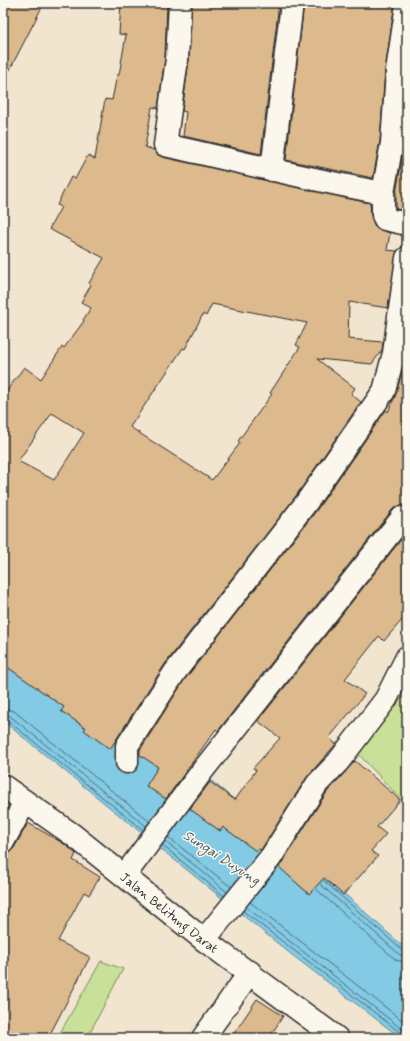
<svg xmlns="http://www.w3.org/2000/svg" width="410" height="1041" viewBox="0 0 410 1041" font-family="Mynerve,sans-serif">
<rect width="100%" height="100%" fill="#f2e5d0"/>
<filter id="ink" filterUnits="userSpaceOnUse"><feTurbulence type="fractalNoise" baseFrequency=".025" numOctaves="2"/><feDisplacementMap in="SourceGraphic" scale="8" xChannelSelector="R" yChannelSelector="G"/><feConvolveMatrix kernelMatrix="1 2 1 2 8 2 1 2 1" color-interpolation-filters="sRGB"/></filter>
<g filter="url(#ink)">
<path fill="#c8e097" stroke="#7a8661" d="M402 698 407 700V806L350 745Z
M101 961 123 969 87 1038H57Z"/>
<path fill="#83cae4" stroke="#608a9a" d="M3 603 355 903 407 950V1038H401L292 955 3 721Z"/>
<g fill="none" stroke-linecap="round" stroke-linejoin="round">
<path stroke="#4e6b75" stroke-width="1" d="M3 708 14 711 150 822
M3 714 10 716 146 826
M3 719 7 720 143 830
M168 837 231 887
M165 841 227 892
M162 845 224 896
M323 880 403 951 407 952
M320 884 400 955 407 957
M316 889 396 960 407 963
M250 902 407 1024
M246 907 407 1033
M243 911 401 1033 403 1038"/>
</g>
<path fill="#dcba8e" stroke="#2b2b2b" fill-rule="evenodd" d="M3 3H44L3 83Z
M121 3H167L165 58 158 108 152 107 145 147 154 150 162 157 370 203 371 215 374 225 378 229 390 233 387 250 397 251 388 308 349 302 348 339 383 342 382 350 372 364 317 359 355 388 351 394 361 402 296 496 165 664 110 749 84 730 86 728 61 711 64 707 3 664V396L24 367 41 379 62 347 64 348 84 321 83 320 91 308 81 302 91 285 89 283 104 258 49 229 61 207 57 205 71 177 75 179 88 155 95 159 105 99 112 100 117 75H119L126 35 119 34ZM212 304 307 323 296 345 300 347 270 393 272 394 238 441 240 443 212 480 130 427 183 348 185 349 203 314 206 316ZM52 413 84 433 54 480 18 461Z
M192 3H279L261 154 183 136 186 112 182 111 189 60Z
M304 3H395L385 70 380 141 373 178 286 160Z
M404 145 407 146V211L396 209V194Z
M404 364 407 365V507L398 506 392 510 238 705 218 731 216 729 166 799 146 786 158 767 140 755V750L185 679 316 511 386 410 388 412 396 394Z
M407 532V614L384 641 379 636 345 679 365 694 329 738 336 744 307 777 261 850 259 849 256 851 223 827 220 831 190 809 210 782 235 800 256 770 253 768 280 738 258 721Z
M355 761 400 800 377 827 386 834 371 851 378 856 343 895 324 878 309 894 279 867 327 792Z
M28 823 66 845 76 854 73 860 100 877 89 895 84 892 58 941 90 957 48 1038H3V854L9 853 14 848Z
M257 999 283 1016 269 1038H231Z"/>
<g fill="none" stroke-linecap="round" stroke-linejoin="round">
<g stroke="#2b2b2b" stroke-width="25">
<path id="minor" d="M180 3 177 59 165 145C238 161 310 180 383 193V215L385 219 407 224
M272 170 292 3
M383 193 392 143 397 71 407 4
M127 762V746L175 672 306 503 384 391 394 353 407 258
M3 842 25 802
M125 875 203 770 402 518
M204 940 271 857 317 784 338 762 386 699 407 657"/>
</g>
<g stroke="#2b2b2b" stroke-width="25">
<g id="major">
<path id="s1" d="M3 786 73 835 204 940 337 1038"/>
<path d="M203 1038 250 972"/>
</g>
</g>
<use href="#minor" stroke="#fbf7ec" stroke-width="22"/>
<use href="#major" stroke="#fbf7ec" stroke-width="22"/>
</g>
</g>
<g text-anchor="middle" stroke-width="3" stroke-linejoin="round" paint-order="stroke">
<g font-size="13" fill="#2b2b2b" stroke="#fbf7ec">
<text dy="5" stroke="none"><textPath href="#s1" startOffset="209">Jalan Belitung Darat</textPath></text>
</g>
<g font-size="14" font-style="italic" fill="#455b62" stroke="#fbf7ec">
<text transform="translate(222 857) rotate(33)" y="5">Sungai Duyung</text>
</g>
</g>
<rect width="410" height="1041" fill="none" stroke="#fbf7ec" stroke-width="16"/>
<rect x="8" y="8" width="394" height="1025" fill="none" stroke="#2b2b2b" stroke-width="1.5" filter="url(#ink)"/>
</svg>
